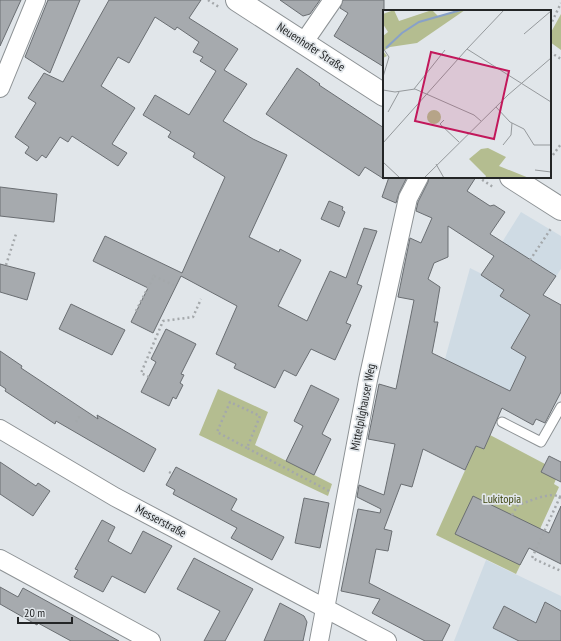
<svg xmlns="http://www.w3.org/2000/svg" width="561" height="641" viewBox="0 0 561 641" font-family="'PT Sans Narrow',sans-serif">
<rect width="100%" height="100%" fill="#e1e6ea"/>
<path fill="#cfdbe4" d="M521 212 561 236V269L534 309 511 348 526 357 510 392 445 359 470 268 482 274Z
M486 560 561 596V641H454Z"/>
<path fill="#b4bd90" d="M561 14V50L550 42V34Z
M218 389 268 412 255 445 332 484 328 496 199 435Z
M490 435 545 464 556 479 554 484 559 487 540 529 538 528 516 574 436 535 476 446 484 449Z"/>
<path fill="#a6aaae" stroke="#6a6e72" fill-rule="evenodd" d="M0 0H21L0 46Z
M48 0H80L50 73 25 57Z
M109 0H201L189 18 238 49 224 70 247 84 223 121 253 139 287 155 249 237 279 252 280 249 301 260 278 306 307 321 330 271 346 278 364 228 377 231 357 284 362 286 346 323 351 325 335 360 311 349 296 376 284 370 275 388 234 368 236 364 216 354 237 306 181 276 153 333 131 322 148 288 93 261 105 236 182 273 225 177 193 157 195 153 168 137 171 132 143 115 155 95 189 115 216 71 200 61 203 57 193 52 199 42 177 27 175 30 155 17 129 63 118 57 101 86 135 108 112 144 127 153 118 166 72 136 68 142 60 137 46 158 42 155 37 161 25 153 29 147 15 137 36 103 28 98 44 73 63 82Z
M280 0H320L310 14 303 16Z
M343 0H384V67L334 36 348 13 340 8Z
M297 68 320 84 319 85 384 128V179L365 167 359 176 266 114Z
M389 177H407L399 193 396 203 382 197Z
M429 177H476L467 191 490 206 494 205 505 212 490 234 556 276 543 295 561 305V392L545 423 536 419 533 425 502 408 484 449 476 446 465 470 423 449 412 487 401 484 384 529 392 531 388 551 376 549 369 583 450 625 442 641H425L372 613 380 599 341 591 358 509 380 513 381 509 357 497 359 485 384 495 395 444 368 439 379 384 396 389 414 300 398 297 410 238 421 243 432 218 416 211 418 202 428 182ZM448 226 494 256 481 275 504 290 500 296 530 315 511 348 526 357 510 391 432 353 438 322H434L440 287 428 279 434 263 448 257Z
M0 187 57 194 54 222 0 216Z
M329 201 343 207 342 210 345 212 339 227 321 219Z
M0 264 35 273 27 300 0 292Z
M71 304 125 330 112 355 59 329Z
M166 329 196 344 181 374 184 375 180 383 183 385 176 399 173 397 169 406 141 392 156 362 151 359Z
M0 351 22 366 21 368 98 419 97 415 156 449 144 472 56 421 55 424 5 391 6 389 0 385Z
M311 385 339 399 322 434 331 439 314 475 286 461 303 426 294 421Z
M549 456 561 462V482L541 472Z
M0 462 36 486 38 483 50 491 33 516 0 494Z
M176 467 237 499 231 510 284 537 272 560 231 538 237 528 173 494 175 490 166 485Z
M473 496 549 533 561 506V564L529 548 520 565 455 534Z
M304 498 329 503 320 548 295 543Z
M102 520 115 527 108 541 131 554 143 531 172 546 145 593 112 576 103 592 74 577 78 570 75 569Z
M194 558 253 589 225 641H204L220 611 177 589Z
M0 587 18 597 23 588 119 641H71L38 623 37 625 0 604Z
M545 602 561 611V641H519L493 628 504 606 536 623Z
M280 603 304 616 307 622 303 641H264Z"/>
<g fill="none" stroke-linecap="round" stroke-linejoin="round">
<g stroke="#8d9295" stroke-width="11">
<path id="service" d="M502 422 541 442 561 407"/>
</g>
<g stroke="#8d9295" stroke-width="20">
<path id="minor" d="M304 42 333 0
M0 88 36 0
M0 429 115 497 387 641
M0 559 151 641
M319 641 368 380 408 198 419 177"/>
</g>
<g stroke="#8d9295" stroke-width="24">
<path id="primary" d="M237 0 384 95
M511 177 561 209"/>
</g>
<path stroke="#a4a8ab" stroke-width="2.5" stroke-dasharray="2 3" stroke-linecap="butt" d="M208 0 219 7
M550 26 561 3
M550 52 561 59
M550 159 561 144
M478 177 493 187
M530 260 552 227
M6 265 16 234
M154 276 175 286
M136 311 154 276 153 275
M149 377 141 373 163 321 193 317 201 299
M76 422 79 417 81 419
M247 448 217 432 230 402 260 416 247 448 329 491
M169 472 171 473
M560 497 532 558 561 571
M512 515 518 505C528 502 550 491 560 497L561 495"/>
<use href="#service" stroke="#fff" stroke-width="9"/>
<use href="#minor" stroke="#fff" stroke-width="18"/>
<use href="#primary" stroke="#fff" stroke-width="22"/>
</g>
<g text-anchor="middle" stroke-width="3.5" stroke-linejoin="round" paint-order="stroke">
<g font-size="12" fill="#232526" stroke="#e1e6ea">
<text transform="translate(311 47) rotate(33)" y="4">Neuenhofer Straße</text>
<text transform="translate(363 407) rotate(-79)" y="4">Mittelpilghauser Weg</text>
<text transform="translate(161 521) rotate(28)" y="4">Messerstraße</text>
</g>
<g font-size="12" fill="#3c440e" stroke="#e1e6ea">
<text x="502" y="503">Lukitopia</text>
</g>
</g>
<g transform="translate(383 10)">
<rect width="168" height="168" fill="#e1e6ea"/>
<path d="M11 0 16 11 49 0 55 6 82 0 34 33 7 37 0 41 4 46 0 48V26L5 22 0 14V4ZM44 107a7 7 0 1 1 14 0a7 7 0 1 1-14 0ZM105 138 123 147 116 156 146 168H102L103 166 86 149 98 139Z" fill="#b4bd90"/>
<path fill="none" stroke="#88a1c8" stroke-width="2" d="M3 38 19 23 36 12 78 0"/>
<path fill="none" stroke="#95999c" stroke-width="1" d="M141 24 168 1M0 38 6 47 0 67M84 39 121 0M31 79 62 40M0 80 12 82 32 79 91 105 98 111M113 97 127 112 141 119 151 135H168M5 102 16 82M61 110 57 114 76 132M0 133 84 39 168 92M120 135 128 125 129 113M0 152 17 168M53 154 61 168M152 160 168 162M41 168 125 85 168 48"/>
<path fill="#c2185b" fill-opacity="0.15" stroke="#c2185b" stroke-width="2" d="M48 42 126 61 111 129 32 111Z"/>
<rect width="168" height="168" fill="none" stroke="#232526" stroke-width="2"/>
</g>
<path d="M18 617v6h54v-6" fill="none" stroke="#232526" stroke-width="2"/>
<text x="24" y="617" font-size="12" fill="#232526" stroke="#e1e6ea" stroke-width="3" paint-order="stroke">20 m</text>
</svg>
